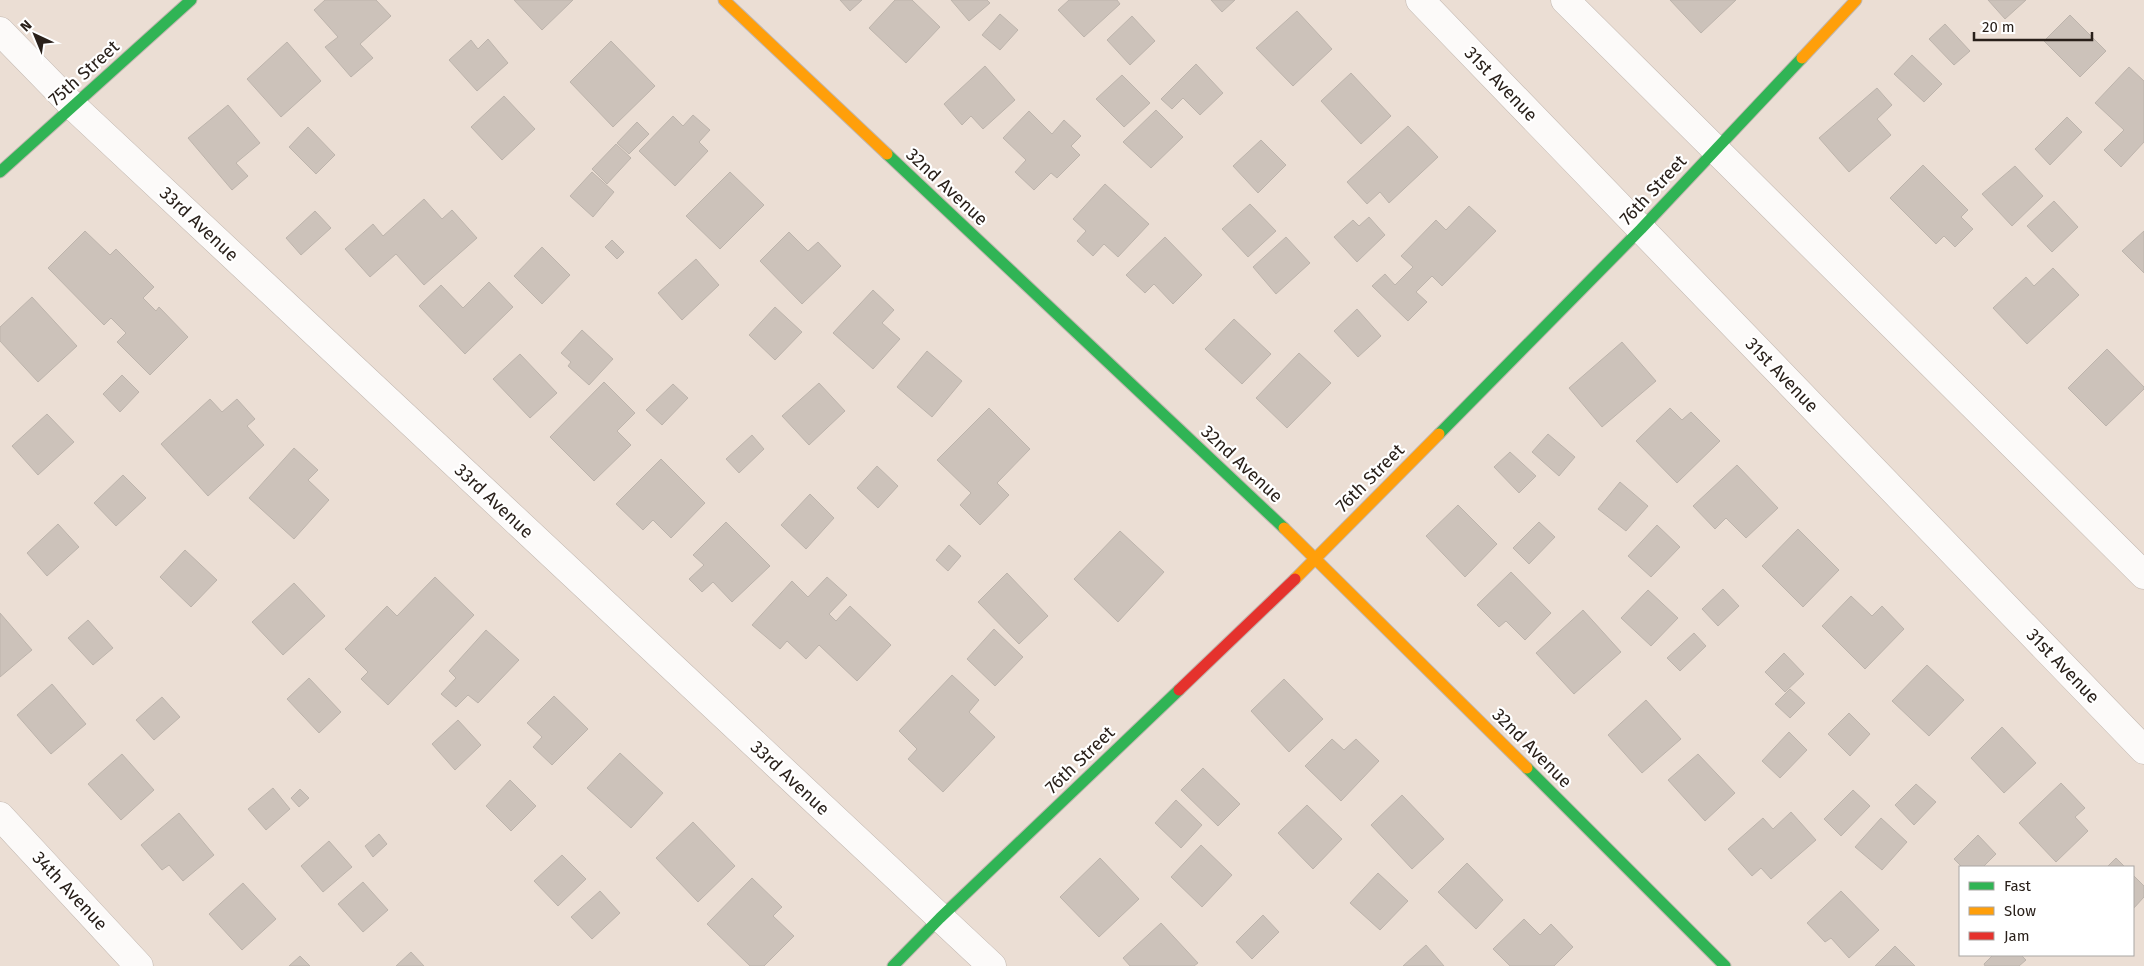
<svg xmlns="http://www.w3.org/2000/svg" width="2144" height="966" viewBox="0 0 2144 966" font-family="'Fira Sans',sans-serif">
<rect width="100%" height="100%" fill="#ebded4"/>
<path fill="#ccc2ba" stroke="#bdb4ac" d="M325 0H376L391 16 360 44 373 58 351 77 325 47 338 37 314 10Z
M514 0H573L542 30Z
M840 0H862L850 11Z
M895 0H912L940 27 906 63 869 28Z
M951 0H987L990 3 969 21Z
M1069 0H1117L1120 4 1084 37 1058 10Z
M1211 0H1235L1222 12Z
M1670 0H1736L1701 33Z
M1988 0H2026L2005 19Z
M1297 11 1332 49 1293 86 1256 48Z
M1000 14 1018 30 1000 50 982 35Z
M2070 15 2106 51 2080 77 2044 41Z
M1132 16 1155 41 1130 65 1107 40Z
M1945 24 1970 51 1954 65 1929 39Z
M488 39 508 63 477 91 449 60 471 40 478 49Z
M611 41 655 86 613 127 570 82Z
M287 42 321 81 281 117 247 79Z
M1912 55 1942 84 1924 102 1894 74Z
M1196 64 1223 93 1200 115 1183 98 1172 109 1161 99Z
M985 66 1015 100 983 129 971 116 962 125 944 104Z
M2129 67 2144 81V142L2121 167 2104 150 2124 130 2095 103Z
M1351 73 1391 116 1361 144 1321 101Z
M1122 75 1150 103 1124 127 1096 99Z
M1877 88 1892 105 1877 119 1891 135 1849 172 1819 138Z
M504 96 535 129 502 160 471 127Z
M228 105 260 143 236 163 248 176 232 190 188 138Z
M1156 110 1183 137 1151 168 1123 142Z
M1029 111 1052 134 1064 120 1081 136 1071 146 1080 155 1057 178 1051 173 1034 190 1015 172 1026 160 1003 138Z
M693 115 710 130 699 142 708 151 675 186 639 151 673 116 683 126Z
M2067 117 2082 132 2050 165 2035 149Z
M637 122 649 134 629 154 617 143Z
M1408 126 1438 157 1389 203 1380 192 1367 204 1347 182Z
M308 127 335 155 316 174 289 147Z
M1261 140 1286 165 1258 193 1233 166Z
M616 144 631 158 607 184 592 169Z
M1923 165 1968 210 1961 217 1973 229 1955 247 1944 236 1936 244 1890 198Z
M2015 166 2043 196 2012 226 1982 194Z
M592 172 614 192 593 217 570 196Z
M730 172 764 205 720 249 686 216Z
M1105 184 1149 224 1118 257 1104 244 1093 256 1077 241 1086 231 1073 219Z
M424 199 442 219 452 210 477 238 424 285 396 254 370 277 345 249 373 224 383 236Z
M2054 201 2078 227 2052 252 2027 226Z
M1250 204 1276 231 1248 257 1222 229Z
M1469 206 1496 231 1442 286 1432 276 1416 292 1427 302 1408 321 1372 286 1385 274 1395 285 1413 267 1401 256 1436 220 1446 230Z
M315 211 331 228 301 255 286 238Z
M1369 217 1385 235 1357 262 1334 237 1353 220 1359 226Z
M85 231 110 255 116 249 154 287 143 298 156 311 159 307 188 337 150 375 117 342 126 333 111 318 104 325 48 268Z
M2144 231V273L2122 251Z
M789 232 808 251 818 242 841 266 802 304 760 261Z
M1165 237 1202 275 1173 304 1154 284 1145 293 1126 275Z
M1286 237 1310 263 1276 294 1253 267Z
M612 240 624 252 617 259 605 247Z
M542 247 570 275 542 304 514 276Z
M696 259 719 285 682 320 658 293Z
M2053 268 2079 295 2027 344 1993 308 2026 277 2034 286Z
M489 282 513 307 465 354 419 306 441 285 463 308Z
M873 290 894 310 882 323 900 339 873 369 833 333Z
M32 297 77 346 38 382 0 341V327Z
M775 307 802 332 775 360 749 335Z
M1357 309 1381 336 1358 357 1334 331Z
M1234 319 1271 354 1242 384 1205 349Z
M582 330 613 359 589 385 568 366 571 362 561 353Z
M1622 342 1656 381 1602 427 1569 388Z
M2107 349 2144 387V389L2106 426 2068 388Z
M927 351 962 381 932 417 897 387Z
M1299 353 1331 383 1287 428 1256 398Z
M520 354 557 393 530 418 493 379Z
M122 375 139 392 120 412 103 394Z
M604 382 635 413 617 431 631 445 594 481 550 437Z
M819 383 845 411 809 445 782 416Z
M673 384 688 398 662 425 646 410Z
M210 399 222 412 237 399 255 419 247 426 264 445 208 496 161 444Z
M989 408 1030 449 997 483 1009 495 980 525 960 505 971 493 937 460Z
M1670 408 1682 420 1691 412 1720 441 1677 483 1636 441Z
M47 414 74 442 38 475 12 446Z
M1548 434 1575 457 1559 476 1532 452Z
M752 435 764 449 739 473 726 459Z
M294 448 318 470 308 480 329 500 294 539 249 498Z
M1510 452 1536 476 1519 493 1494 467Z
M661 459 705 503 671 538 653 520 643 530 616 504Z
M1737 465 1778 508 1746 538 1726 518 1715 529 1693 506Z
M877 466 898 486 878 508 857 488Z
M123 475 146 498 116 526 94 503Z
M1620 482 1648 506 1626 531 1598 509Z
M810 494 834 518 806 549 781 525Z
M1458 505 1497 544 1465 577 1426 536Z
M726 522 770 566 732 602 713 582 702 592 689 579 704 565 693 555Z
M1539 522 1555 537 1529 564 1513 548Z
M58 524 79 547 47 576 27 553Z
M1657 525 1680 547 1651 577 1628 556Z
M1798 529 1839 570 1803 607 1762 566Z
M1120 531 1164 572 1118 622 1074 579Z
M949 545 961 556 948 571 936 560Z
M185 550 217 580 191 607 160 577Z
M1511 572 1551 613 1525 640 1506 621 1499 627 1477 605Z
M1007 573 1048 616 1019 644 978 602Z
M435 577 474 615 388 705 361 679 368 672 345 649 387 606 397 616Z
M827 577 847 595 829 614 836 621 850 606 891 645 857 681 819 645 806 659 787 641 780 649 752 625 792 581 808 597Z
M294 583 325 616 283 655 252 622Z
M1723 589 1739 606 1718 626 1702 609Z
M1648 590 1678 618 1651 646 1621 618Z
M1851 596 1872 616 1882 606 1904 629 1865 669 1822 626Z
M1583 610 1621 652 1574 694 1536 653Z
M0 613 32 650 0 677Z
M88 620 113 648 93 665 68 638Z
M994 629 1023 657 995 686 967 659Z
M486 630 519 660 478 703 468 695 456 707 441 694 456 678 449 671Z
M1694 633 1706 646 1680 671 1667 658Z
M1784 653 1804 674 1785 692 1765 672Z
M1927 665 1964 700 1929 736 1892 701Z
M952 675 979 700 969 712 995 737 943 792 908 759 917 749 899 731Z
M309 678 341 712 319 733 287 699Z
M1284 679 1323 719 1289 752 1251 711Z
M52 684 86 724 51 754 17 715Z
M1790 689 1805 703 1790 718 1775 704Z
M554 696 588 729 552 765 533 747 542 737 527 723Z
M162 697 180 717 154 740 136 720Z
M1646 700 1681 739 1642 773 1608 735Z
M1849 713 1870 734 1850 756 1828 734Z
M458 720 481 745 455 770 432 744Z
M2002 727 2036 763 2004 793 1971 758Z
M1789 732 1807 750 1780 778 1762 761Z
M1332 739 1344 750 1356 739 1379 761 1341 801 1305 766Z
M620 753 663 793 631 828 587 788Z
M122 754 154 790 121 820 88 784Z
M1698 754 1735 793 1705 821 1668 780Z
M1203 768 1240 804 1218 826 1181 790Z
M510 780 536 806 511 831 486 806Z
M2061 783 2085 808 2075 817 2088 831 2056 862 2019 823Z
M1916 784 1936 802 1914 825 1895 805Z
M273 788 290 809 266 830 248 809Z
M300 789 309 798 299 807 291 798Z
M1853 790 1870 806 1841 836 1824 819Z
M1402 795 1444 839 1412 869 1371 825Z
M1176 800 1202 825 1181 848 1155 823Z
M1307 805 1342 839 1313 869 1278 833Z
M1791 812 1816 840 1771 879 1761 868 1752 876 1728 849 1763 818 1773 829Z
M179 813 214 855 183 881 169 865 162 870 141 845Z
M1881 818 1907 842 1882 870 1855 847Z
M693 822 735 866 698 902 656 858Z
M379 834 387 844 373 857 365 846Z
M1978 835 1996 854 1983 867H1962L1954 859Z
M329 841 352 867 323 892 301 866Z
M1201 845 1232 875 1202 907 1171 877Z
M562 855 586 879 558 906 534 881Z
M1100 858 1139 899 1099 937 1060 897Z
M2116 858 2125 867H2107Z
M1467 863 1503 900 1476 929 1438 892Z
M1378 873 1408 901 1380 930 1350 903Z
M2133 875 2144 886V897L2133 909Z
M752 878 782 907 773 916 794 936 764 966H750L707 924Z
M363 882 388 910 363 932 338 904Z
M243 883 276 919 242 950 209 914Z
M600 891 620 913 592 939 571 917Z
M1841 891 1879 930 1849 958 1831 938 1825 942 1807 923Z
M1263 915 1279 932 1252 959 1236 942Z
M1524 919 1540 935 1551 924 1573 947 1554 966H1510L1493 949Z
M1161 923 1198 963 1194 966H1130L1123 958Z
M1426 945 1444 966H1403Z
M1895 946 1915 966H1875Z
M411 952 424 966H396Z
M1993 955H2021L2026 960 2019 966H1985L1984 964Z
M300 956 310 966H289Z"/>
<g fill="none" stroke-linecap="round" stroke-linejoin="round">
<g stroke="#c0b6af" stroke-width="29">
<path id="street" d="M1420 0 2144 750
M1565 0 2144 575
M0 31 74 107 992 966
M0 816 139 966"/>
</g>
<g stroke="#c0b6af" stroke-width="13">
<path id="fast" d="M887 154 1284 528
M0 172 191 0
M1439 434 1641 229 1802 58
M1527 768 1725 966
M893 966 940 918 1179 690"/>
</g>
<g stroke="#c0b6af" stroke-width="13">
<path id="slow" d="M724 0 887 154
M1802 58 1856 0
M1284 528 1527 768
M1295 579 1439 434"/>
</g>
<g stroke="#c0b6af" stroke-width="13">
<path id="jam" d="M1179 690 1295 579"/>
</g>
<use href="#street" stroke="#fcfaf9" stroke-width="28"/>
<use href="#fast" stroke="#30b455" stroke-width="11"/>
<use href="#slow" stroke="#ff9f0a" stroke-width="11"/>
<use href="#jam" stroke="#e5322d" stroke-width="11"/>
</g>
<g text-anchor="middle" stroke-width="4.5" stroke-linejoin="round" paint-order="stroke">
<g font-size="18" fill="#29201a" stroke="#fff">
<text transform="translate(84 73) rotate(-42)" y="6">75th Street</text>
<text transform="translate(1501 84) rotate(46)" y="6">31st Avenue</text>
<text transform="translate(947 187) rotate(43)" y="6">32nd Avenue</text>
<text transform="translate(1653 190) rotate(-47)" y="6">76th Street</text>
<text transform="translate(199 224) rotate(43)" y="6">33rd Avenue</text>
<text transform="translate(1782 375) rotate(46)" y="6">31st Avenue</text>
<text transform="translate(1242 464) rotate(43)" y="6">32nd Avenue</text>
<text transform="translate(1370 478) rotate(-45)" y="6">76th Street</text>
<text transform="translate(494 501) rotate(43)" y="6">33rd Avenue</text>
<text transform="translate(2063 666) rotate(46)" y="6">31st Avenue</text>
<text transform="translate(1532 748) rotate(45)" y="6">32nd Avenue</text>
<text transform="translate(1080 760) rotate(-44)" y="6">76th Street</text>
<text transform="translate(790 778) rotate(43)" y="6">33rd Avenue</text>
<text transform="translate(70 891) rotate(47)" y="6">34th Avenue</text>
</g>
</g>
<rect x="1959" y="866" width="175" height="90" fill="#ffffff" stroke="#a9a6a3"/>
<rect x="1969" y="882" width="25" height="8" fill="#30b455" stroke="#a9a6a3"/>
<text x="2004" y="891" font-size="15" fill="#29201a">Fast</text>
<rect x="1969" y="907" width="25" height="8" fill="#ff9f0a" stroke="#a9a6a3"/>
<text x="2004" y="916" font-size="15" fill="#29201a">Slow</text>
<rect x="1969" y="932" width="25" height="8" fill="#e5322d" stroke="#a9a6a3"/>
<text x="2004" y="941" font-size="15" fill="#29201a">Jam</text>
<g transform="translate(35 35) rotate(316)" stroke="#ffffff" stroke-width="4" paint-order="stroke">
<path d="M0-4L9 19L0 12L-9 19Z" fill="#29201a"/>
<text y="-8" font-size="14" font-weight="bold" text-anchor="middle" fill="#29201a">N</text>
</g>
<path d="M1974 32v8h118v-8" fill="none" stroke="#29201a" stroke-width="2.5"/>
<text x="1982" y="32" font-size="15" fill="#29201a" stroke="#ffffff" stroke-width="4" paint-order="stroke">20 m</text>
</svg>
